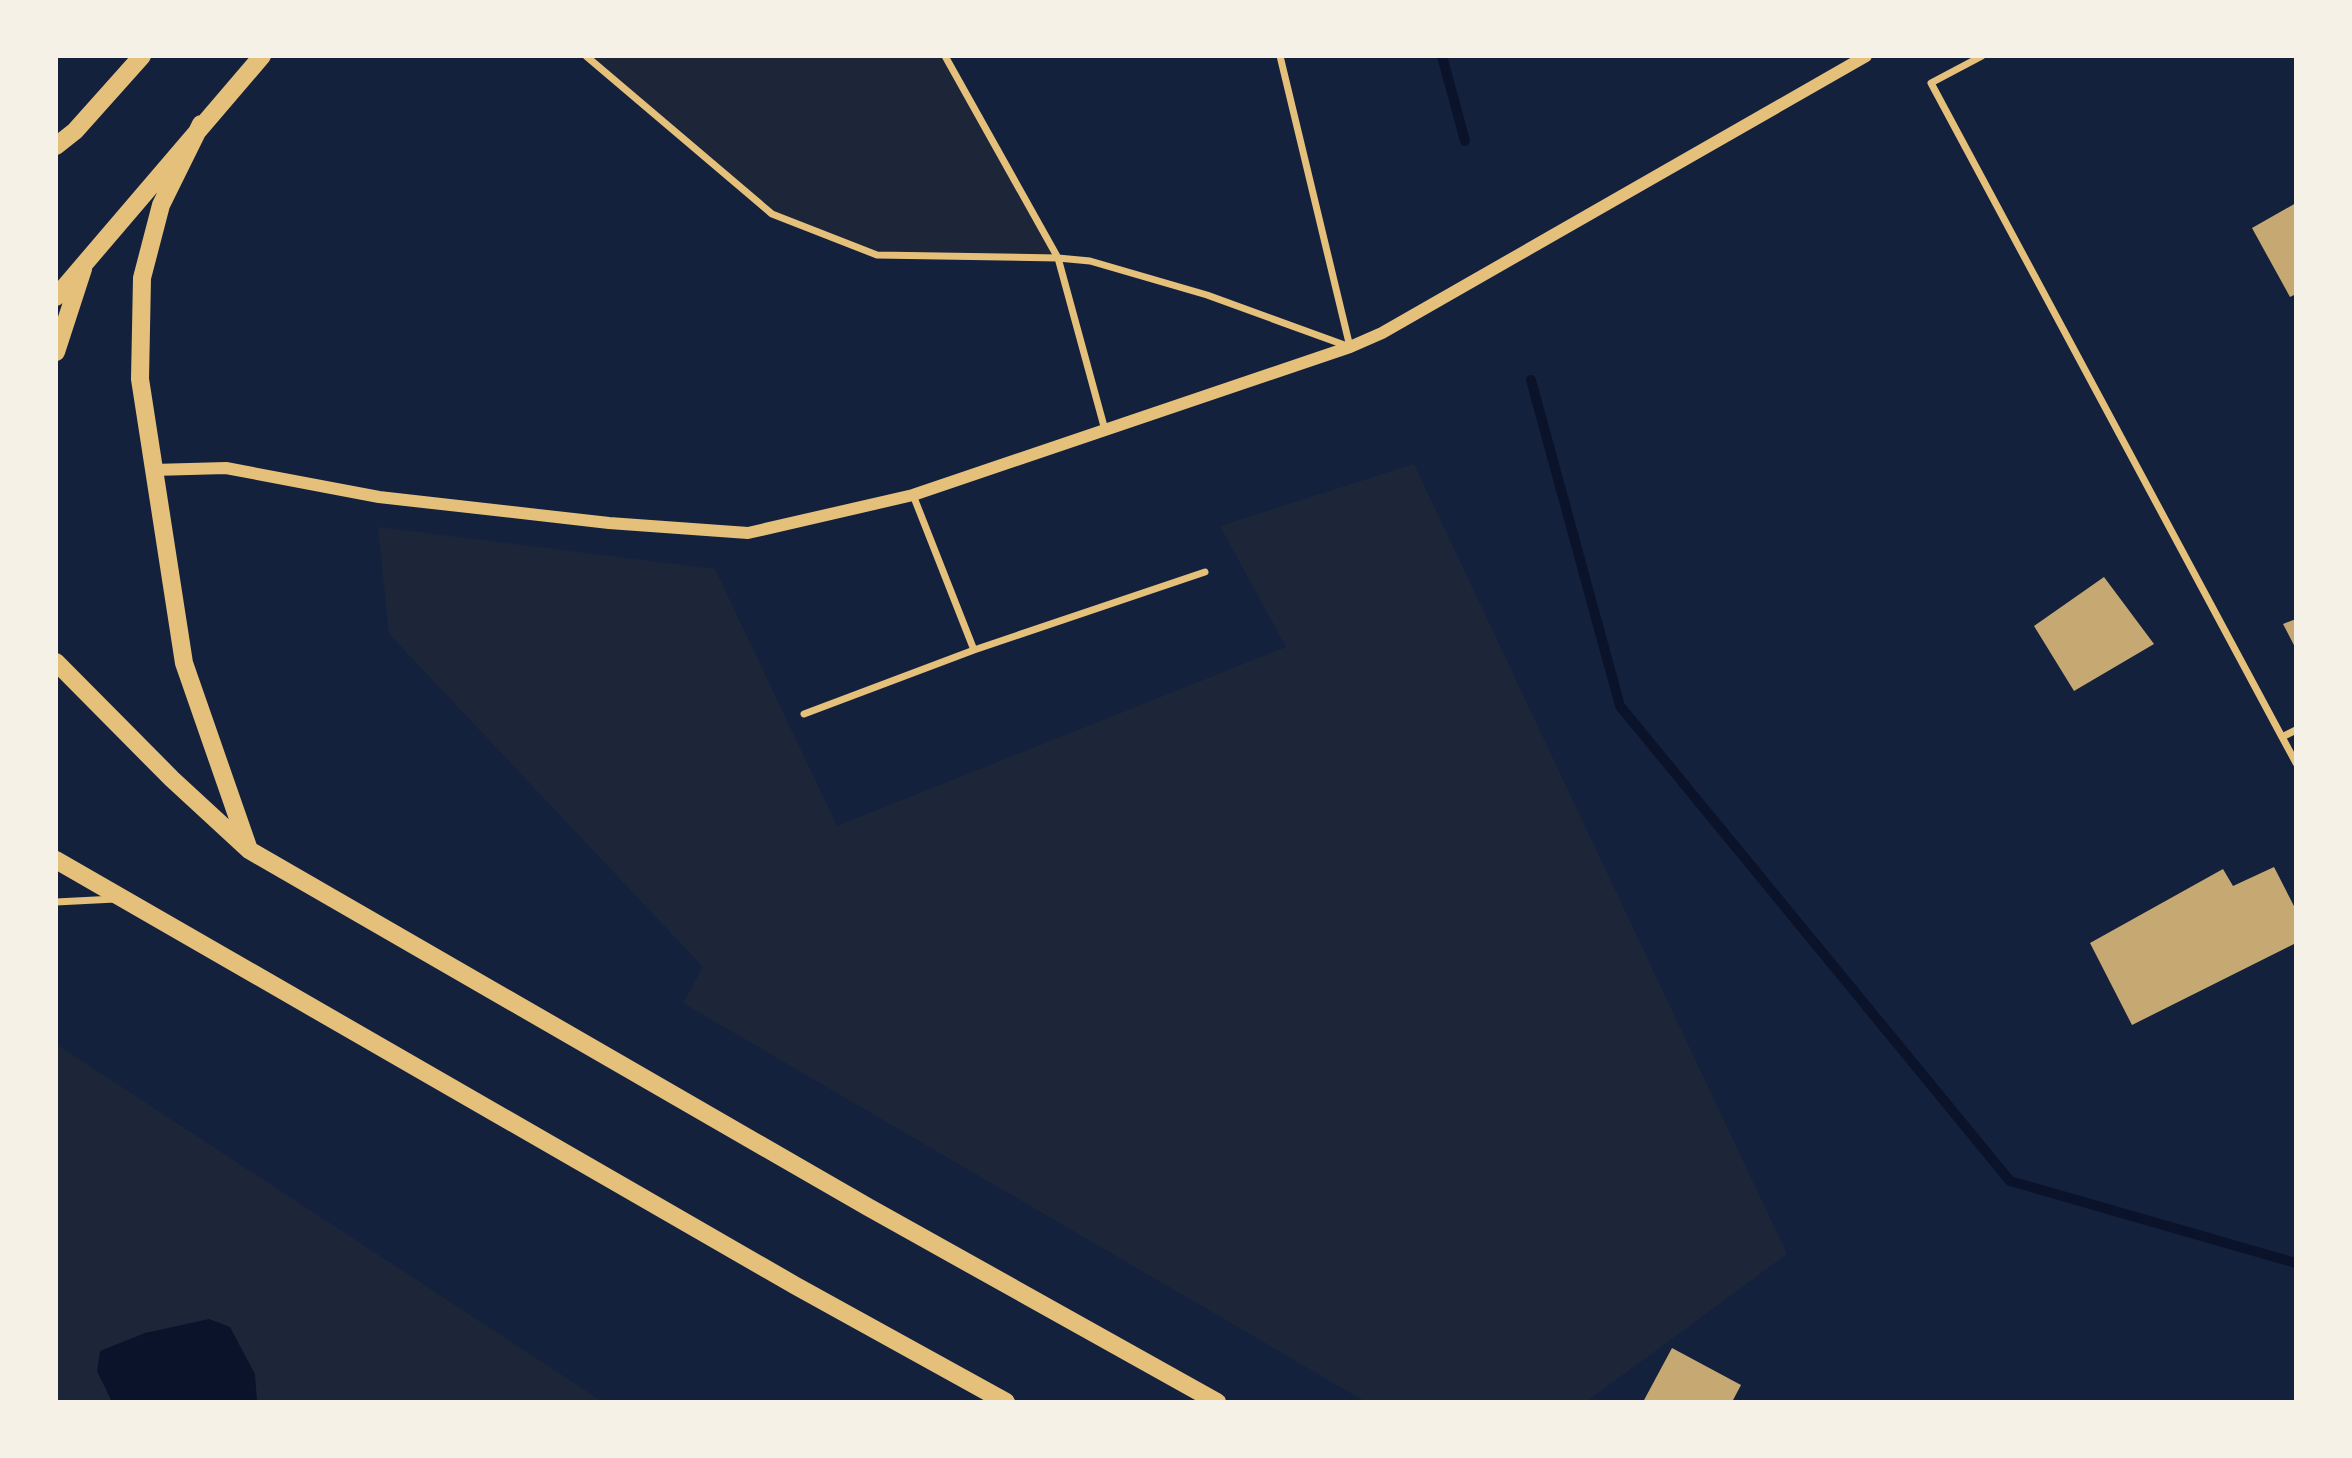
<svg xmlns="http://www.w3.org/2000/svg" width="2352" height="1458" viewBox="0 0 2352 1458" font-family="'IBM Plex Sans',sans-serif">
<rect width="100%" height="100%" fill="#14213d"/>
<path fill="#1d2539" d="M586 56H945L1058 258 877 255 772 214Z
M1414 464 1787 1254 1586 1402H1366L683 1003 703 967 389 634 378 527 715 569 837 826 1286 647 1220 526Z
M56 1044 603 1402H56Z"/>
<path fill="#0b132b" d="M209 1319 230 1327 255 1374 257 1402H112L97 1371 100 1351 145 1333Z"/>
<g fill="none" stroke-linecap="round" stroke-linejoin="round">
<path stroke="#0b132b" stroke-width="10" d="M1442 56 1465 141
M1531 380 1620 706 2010 1181 2296 1263"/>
</g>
<path fill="#c6a872" d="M2296 203V294L2290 297 2252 228Z
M2104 577 2154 644 2074 691 2034 626Z
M2296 619V649L2283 624Z
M2274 867 2296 910V943L2132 1025 2090 943 2223 869 2233 886Z
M1672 1348 1741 1385 1732 1402H1643Z"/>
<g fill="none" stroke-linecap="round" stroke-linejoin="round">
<path stroke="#e5c07b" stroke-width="7" d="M586 56 772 214 877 255 1058 258 1090 261 1207 295 1350 347
M945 56 1058 258 1105 430
M1280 56 1350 347
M1982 56 1931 83 2282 737
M913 495 974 650
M804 714 974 650 1205 572
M2296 730 2282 737 2296 763
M56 902 115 899"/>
<path stroke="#e5c07b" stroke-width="12" d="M153 470 226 468 379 497 609 523 748 533 913 495 1350 347 1382 333 1866 56"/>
<path stroke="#e5c07b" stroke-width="18" d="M201 124 161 205 142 278 140 379 184 663 248 847
M56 146 75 131 142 56
M56 297 262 56
M56 352 83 269
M56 662 172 779 249 850 868 1207 1217 1402
M56 860 796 1286 1006 1402"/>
</g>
<rect width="2352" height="1458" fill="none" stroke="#f6f1e7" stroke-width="116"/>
</svg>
